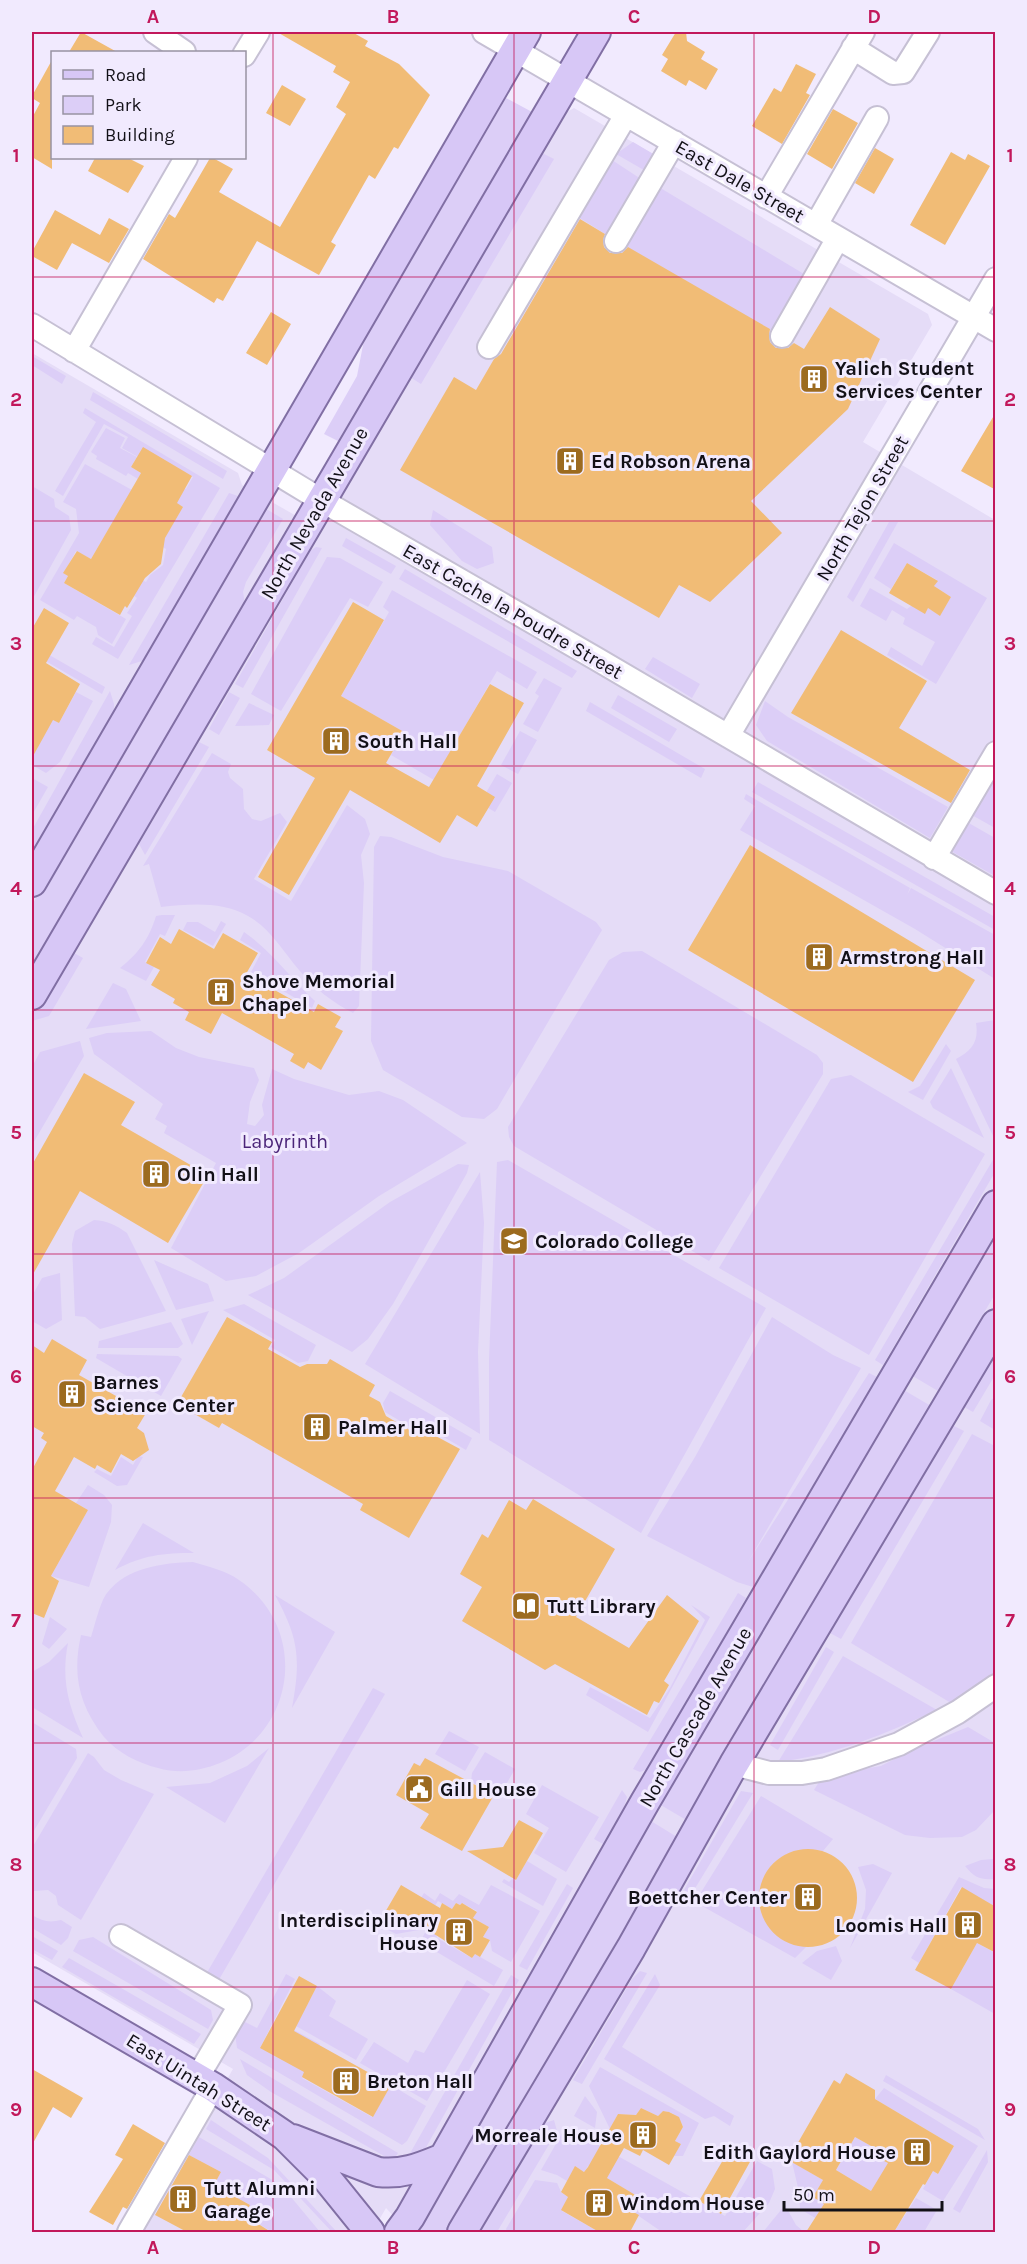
<svg xmlns="http://www.w3.org/2000/svg" width="1027" height="2264" viewBox="0 0 1027 2264" font-family="Karla,sans-serif">
<rect width="100%" height="100%" fill="#f1eafe"/>
<path fill="#e5dcf7" d="M574 108 928 314 932 325 863 442 995 520V2232H408L386 2208 372 2232H138L233 2069 32 1952V353L238 473 242 485 321 530 567 112Z"/>
<path fill="#dccef7" d="M506 98 534 113 340 442 324 434 357 376 364 340Z
M633 142 655 155 649 173 616 154Z
M542 153 554 159 421 384 410 377Z
M612 160 641 179 607 235 578 217Z
M657 186 804 274 771 330 622 244Z
M32 356 66 376 62 384 32 365Z
M93 392 227 471 223 479 90 400Z
M85 408 220 488 118 659 92 644 96 637 114 647 132 616 127 613 137 598 133 595 142 580 146 582 150 575 163 565 166 549 159 545 177 503V484L186 489 193 477 143 448 138 457 122 448 128 437 104 424 63 496 55 491 96 422 83 413Z
M106 428 125 438 120 448 137 457 131 467 141 473 138 479 128 473 126 476 96 459 97 456 91 452Z
M85 464 132 490 91 559 76 551 64 573 68 576 64 583 126 619 112 644 98 635 96 627 77 616 74 620 40 600 79 533 76 509 63 502Z
M32 486 54 499 55 507 69 516 71 530 32 600Z
M229 493 238 496 145 660 129 665Z
M263 507 283 519 246 582 243 592 245 604 32 969V905Z
M433 510 492 547 494 563 477 569 462 561 430 525Z
M889 522H898L853 602 847 597Z
M346 538 396 566 391 574 342 546Z
M894 543 987 598 936 684 887 655 891 647 922 666 935 642 903 624 905 618 892 610 886 621 860 606 870 588 907 609 911 606 928 608 940 615 951 597 934 586 937 580 907 563 891 589 874 578Z
M316 547 322 548 243 688 235 684 310 551Z
M327 557 340 558 383 582 368 607 350 598 281 711 251 694Z
M405 569 577 671 572 678 399 579Z
M392 590 537 672 527 689 497 671 434 780 391 755 404 732 341 696 389 612 383 607Z
M32 645 105 687 102 694 32 653Z
M653 657 700 684 692 698 645 669Z
M544 678 562 688 538 732 523 724 539 696 535 693Z
M110 691 114 704V716L35 847 32 848V830Z
M76 692 93 701 60 762 46 773 32 765V758L38 747 32 743 36 735 32 732V708L59 723Z
M229 692 240 698 219 735 209 729Z
M618 695 677 729 669 742 611 708Z
M765 701 788 717 948 807 930 838 767 741 756 725Z
M590 702 705 769 701 778 586 711Z
M249 703 274 715 269 725 235 726Z
M520 731 537 740 518 774 501 765Z
M199 742 209 747 145 855 139 844Z
M212 753 231 764 228 772 230 778 243 789 244 809 252 819 261 821 280 813 287 822 254 879 291 901 347 805 365 819 370 834 361 855 364 883 359 1006 353 1013C332 1002 314 988 299 970 283 951 270 928 248 916 223 901 189 904 161 907L149 864 143 866Z
M497 774 512 783 495 812 480 803Z
M32 778 48 787 32 815Z
M991 779 995 782V828L970 814Z
M758 782 995 917V930L752 792Z
M746 794 910 888 907 895 911 888 995 935V979L915 929 740 830 755 806 744 799Z
M967 822 995 838V876L951 851Z
M380 836 391 837 443 857 508 871 596 922 602 930 497 1109 484 1119 462 1117 383 1070 371 1041 374 847Z
M162 915H175L165 936 160 934 145 962 154 967 146 981 120 968C139 953 149 939 156 916Z
M221 921 226 924 213 946 183 930 187 922H198L215 932Z
M244 932C272 951 291 979 315 1001L312 1008 251 972 261 953 240 940Z
M67 949 83 958 49 1016 32 1021V1012Z
M642 951 817 1055 823 1063V1074L709 1261 514 1146 509 1137 508 1127 609 960 623 952Z
M113 983 126 989 141 1021 86 1029Z
M995 1020 996 1139 995 1140 956 1059C972 1050 979 1042 976 1023Z
M151 1031 176 1048 199 1057 254 1068 259 1080 250 1102 247 1124 255 1126 264 1115 262 1105 272 1069 294 1079 349 1095 379 1091 403 1100 467 1143 379 1196 299 1253 256 1276 226 1281 171 1248 216 1163 164 1133 167 1126 155 1119 163 1104 94 1054 89 1038 107 1033Z
M80 1041 84 1056 32 1145V1067L40 1052Z
M946 1044 951 1051 923 1100 908 1092 920 1086Z
M951 1068 984 1138 933 1108 930 1102Z
M851 1075 985 1154 869 1355 719 1268 831 1079Z
M994 1158 995 1172 883 1365 875 1360Z
M508 1160 766 1308 641 1533 489 1440V1360L497 1162Z
M458 1164 469 1165 467 1173 393 1304 368 1339 352 1352 248 1295 284 1278 390 1202Z
M480 1172 484 1223 478 1352 480 1434 365 1364Z
M94 1220C108 1221 116 1225 127 1233L166 1311 100 1329 85 1317 75 1316 72 1244 75 1231Z
M995 1231V1294L938 1391 911 1375Z
M154 1260 208 1284 214 1301 176 1310Z
M60 1273 62 1320 46 1329 32 1321V1296L42 1278Z
M244 1304 316 1345 308 1361 298 1363 271 1347 275 1340 223 1310Z
M209 1311 192 1345 181 1319Z
M772 1317 833 1355 861 1368 748 1562 869 1373 877 1377 753 1587 737 1582 647 1536 695 1457Z
M171 1322 183 1344 178 1348H98L99 1341Z
M995 1353V1375L973 1412 964 1407Z
M97 1354 178 1356 182 1359 161 1396 96 1358Z
M902 1389 931 1406 688 1821 659 1804Z
M390 1391 472 1438 466 1450 416 1421 412 1428 385 1412 383 1403Z
M995 1397V1430L980 1421 991 1400Z
M952 1425 964 1431 841 1639 830 1633Z
M972 1434 995 1446V1672L951 1703 851 1643Z
M138 1456 143 1457 127 1485 117 1486 94 1472 97 1469 111 1476 121 1457 133 1465Z
M88 1485 104 1495 112 1505 111 1522 89 1587 51 1576 88 1510 76 1503Z
M143 1523 194 1553C163 1553 143 1555 115 1570Z
M193 1562C209 1567 225 1570 239 1580 309 1628 297 1731 220 1763 200 1771 179 1774 158 1768 138 1763 118 1753 104 1737 79 1705 72 1675 81 1635L91 1637C95 1625 100 1602 107 1593 127 1567 163 1563 193 1562Z
M738 1593 746 1598 648 1769 640 1772 633 1769Z
M275 1595 335 1632 292 1708C301 1658 299 1639 275 1595Z
M691 1605 710 1617 648 1732 586 1695 590 1687 650 1718 670 1688 705 1620Z
M50 1617 67 1629 49 1649 42 1644Z
M68 1643C61 1679 68 1705 83 1738L32 1707V1672L49 1662Z
M826 1647 834 1652 778 1750 770 1745Z
M843 1656 937 1710C885 1734 835 1755 778 1762Z
M373 1688 385 1694 217 1983 205 1976Z
M32 1722 76 1749 77 1758 32 1834Z
M968 1727 995 1743V1810L976 1830 962 1837 930 1838 905 1835 814 1790 819 1782 852 1771 881 1766 912 1750Z
M449 1731 479 1747 465 1771 435 1754Z
M269 1748 225 1823 166 1787 210 1783 247 1766Z
M485 1752 515 1769 504 1788 494 1795 471 1782 472 1773Z
M88 1753 94 1757 104 1770 121 1780 154 1794 81 1920 58 1905 56 1896 48 1890 34 1891 32 1890V1848Z
M542 1785 599 1817 566 1872 534 1853 549 1828 526 1814Z
M622 1790 627 1797 624 1807 603 1844 594 1839Z
M741 1791 753 1793 691 1895 684 1890Z
M761 1796 833 1839 823 1851C790 1845 762 1861 761 1896 761 1908 764 1921 773 1931 781 1941 795 1943 807 1946L795 1958 695 1902Z
M651 1821 677 1837 448 2232H426L416 2227Z
M993 1859 995 1879C980 1880 975 1878 965 1866L981 1860Z
M527 1861 557 1879 543 1906 502 1882 504 1879 509 1882 512 1879 515 1881Z
M873 1864 892 1873 850 1948 865 1909 866 1890 858 1867Z
M959 1877 984 1888 995 1889V1907L961 1887 919 1963 911 1958Z
M567 1884 573 1888 527 1970 519 1966Z
M491 1885 540 1911 511 1962 492 1951 490 1940 483 1937 489 1927 473 1918 477 1911 462 1903 460 1905 456 1903 452 1909 438 1901 419 1930 396 1934 386 1929 390 1920 404 1927 424 1893 435 1901 440 1893 453 1901 459 1894 479 1905Z
M32 1915C42 1921 49 1923 61 1920L72 1927 68 1938 61 1945 32 1928Z
M427 1929 436 1934 437 1938 472 1958 475 1954 503 1970 494 1986 420 1942Z
M32 1936 58 1951 52 1960 32 1949Z
M93 1937 211 2010 213 2020 208 2029 73 1951 79 1940Z
M977 1943 995 1953V2014L951 1989Z
M836 1946 842 1961 831 1980 802 1963 817 1951Z
M69 1958 201 2034 194 2044 62 1967Z
M640 1971 647 1973 582 2084 573 2080 632 1979Z
M286 1974 295 1979 260 2048 294 2030 320 2044 302 2078 372 2117 391 2085 426 2106 407 2141 402 2145 237 2048 235 2034 243 2021 257 2028Z
M655 1974 660 1985 622 2047 734 2116 730 2126 714 2116 705 2119 604 2059Z
M511 1975 519 1980 424 2151 404 2164Z
M467 1980 490 1994 427 2101 360 2063 374 2042 408 2063 415 2050 424 2053Z
M317 1986 336 2001 329 2016 368 2039 356 2060 296 2026Z
M240 2059 398 2153 393 2161 271 2092 247 2075Z
M600 2067 699 2123 683 2156H674L681 2144 675 2141 683 2127C679 2117 674 2112 663 2111L658 2116 641 2108 636 2115 618 2114 610 2129 589 2086Z
M886 2075 978 2129 985 2140 883 2081Z
M884 2088 978 2146 943 2201 923 2189 933 2171 938 2174 954 2146 875 2099Z
M585 2096 597 2112 595 2128 574 2116Z
M211 2120 268 2158 337 2232H332L274 2170 206 2129Z
M554 2120 557 2131 497 2232H479L545 2123Z
M565 2128 600 2146 725 2216 757 2161 772 2169 775 2189 769 2203 743 2232H662L630 2210 636 2196 588 2166 584 2172 575 2167 567 2181 557 2175 541 2170Z
M199 2137 281 2185 320 2232H272L244 2215 250 2205 214 2185 221 2172 189 2155Z
M855 2137 887 2155 884 2161 914 2178 871 2191 836 2170Z
M987 2150 988 2162 960 2213 953 2209Z
M792 2162 823 2180 813 2197 871 2232H839L800 2209 799 2192Z
M535 2180 557 2183 561 2192 568 2197 562 2211 599 2232H508L506 2229Z
M916 2198 937 2210 924 2232H894Z
M785 2205 796 2225 804 2232H763Z"/>
<path fill="#f1bc76" fill-rule="evenodd" d="M81 32 117 52H69Z
M277 32H352L368 41 365 46 399 64 430 95 398 149 394 147 375 179 369 175 331 242 336 245 319 275 257 241 223 301 217 298 214 303 143 259 169 214 175 218 210 158H213L233 169 219 192 280 227 346 114 336 107 350 82 333 72 336 66Z
M676 32H686L687 41 705 52 701 59 718 69 706 90 689 80 686 86 661 71 668 59 662 55Z
M52 60V169L32 157V118L40 103 32 98V96Z
M796 64 816 74 806 93 810 95 782 144 752 126 774 88 781 92Z
M282 85 306 99 290 126 266 113Z
M833 109 858 123 832 169 807 154Z
M875 148 894 159 874 194 855 183Z
M951 152 965 160 968 154 990 166 945 245 910 225Z
M95 158H128L144 166 128 193 88 171Z
M55 210 100 235 109 218 129 229 109 263 72 243 57 270 32 256V252Z
M580 219 605 234 603 240 604 247 610 253H622L628 247 770 329 769 335 770 342 776 348H788L794 343 804 349 830 307 880 339 848 409 751 501 782 533 710 602 679 585 659 618 400 470 454 377 476 390 494 359 501 354Z
M271 312 291 324 267 365 246 353Z
M996 412V490L961 471Z
M143 447 192 476 177 503 183 507 165 538 161 564 145 578 127 608 125 606 120 615 64 583 68 576 63 573 77 551 91 559 141 473 131 467Z
M907 563 938 581 934 586 951 597 940 616 928 608 925 614 889 593Z
M353 602 384 620 341 696 404 732 386 763 429 787 490 684 524 703 477 786 495 797 477 827 457 815 440 843 350 790 289 895 258 877 315 778 267 750Z
M44 608 69 623 46 663 80 684 59 723 53 720 32 758V629Z
M841 630 927 681 899 728 970 770 951 803 791 713Z
M750 845 975 980 913 1082 688 950Z
M179 929 214 949 223 933 258 953 246 974 314 1012 318 1004 341 1017 335 1027 343 1031 321 1070 308 1062 304 1069 290 1061 294 1054 222 1013 211 1034 185 1020 189 1012 173 1003 175 999 151 985 160 970 146 963 160 937 171 944Z
M84 1073 135 1102 121 1125 208 1175 168 1243 80 1191 32 1276V1165Z
M227 1317 272 1342 268 1349 300 1367 307 1364H327L330 1359 375 1385 369 1396 380 1402 386 1416 413 1432 417 1426 460 1449 409 1538 360 1510 363 1504 222 1423 219 1428 177 1404Z
M52 1339 87 1360 79 1375 146 1413 137 1428 144 1433 149 1450 133 1461 121 1454 111 1473 97 1465 95 1469 74 1457 55 1491 88 1510 51 1576 59 1581 44 1618 32 1613V1470L47 1442 41 1438 44 1433 32 1426V1345L44 1353Z
M533 1499 615 1549 576 1617 629 1648 667 1595 699 1621 664 1681 669 1685 659 1703 654 1701 647 1715 555 1664 545 1670 462 1621 482 1587 460 1574 482 1534 488 1538 509 1500 526 1510Z
M425 1758 494 1795 462 1851 420 1828 429 1814 396 1795 414 1763 420 1766Z
M519 1820 543 1833 516 1880 467 1851 503 1847Z
M759 1898a49 49 0 1 1 98 0a49 49 0 1 1-98 0Z
M401 1885 440 1908 442 1903 452 1909 456 1903 460 1905 462 1903 477 1912 473 1918 489 1927 483 1937 490 1940 480 1957 475 1954 472 1958 409 1918 404 1926 384 1914Z
M962 1887 996 1907V1953L977 1943 951 1989 915 1970Z
M299 1976 317 1986 294 2031 391 2085 373 2117 302 2077 304 2072 260 2048Z
M32 2069 83 2098 71 2118 53 2107 32 2145Z
M846 2073 875 2090V2099L954 2146 938 2174 933 2171 925 2185 923 2184 894 2232H806L824 2204 813 2197 823 2180 788 2160 834 2080 840 2084ZM855 2137 887 2155 884 2161 888 2163 871 2191 836 2170Z
M641 2108 658 2116 663 2111 669 2112 679 2117 683 2127 675 2141 681 2144 669 2165 643 2150 640 2156 624 2148 607 2178 637 2196 630 2210 639 2215 630 2232H599L561 2210 568 2197 561 2192 575 2166 584 2172 588 2167 618 2114 636 2115Z
M133 2124 165 2143 127 2209 123 2207 113 2225 89 2212 123 2159 115 2155Z
M730 2148 751 2160 721 2214 699 2201Z
M189 2155 221 2172 214 2185 250 2205 244 2215 271 2232H187L155 2215Z"/>
<g fill="none" stroke-linecap="round" stroke-linejoin="round">
<g stroke="#c6c0d4" stroke-width="26">
<path id="minor" d="M155 32 184 52
M484 32 996 330
M853 48 893 73 903 72 928 32
M244 55 258 32
M766 197 863 32
M816 225 877 118
M616 241 674 142
M32 325 321 500 595 658 996 893
M782 336 838 238
M489 347 626 115
M74 351 186 158
M728 736 996 279
M934 858 996 753
M734 1764 769 1773H802L826 1769 899 1744 958 1712 996 1686
M121 1936 240 2005 197 2078
M129 2232 213 2087"/>
</g>
<g stroke="#816fa4" stroke-width="32">
<path id="major" d="M32 882 526 32
M32 995 596 32
M32 1982 213 2087 285 2136 324 2175 370 2232
M293 2139 378 2172C403 2175 421 2167 443 2158
M399 2232 410 2217 645 1802 996 1205
M462 2232 631 1948 734 1764 996 1324"/>
</g>
<use href="#minor" stroke="#fff" stroke-width="22"/>
<use href="#major" stroke="#d7c7f6" stroke-width="28"/>
</g>
<path fill="none" stroke="#c2185b" stroke-width="1.5" stroke-opacity="0.55" d="M273 32V2232M514 32V2232M754 32V2232M32 277H996M32 521H996M32 766H996M32 1010H996M32 1254H996M32 1498H996M32 1743H996M32 1987H996"/>
<defs>
<g id="building-square" transform="scale(1.5)"><rect x="-9" y="-9" width="18" height="18" rx="4" fill="#9c6b1f" stroke="#f1eafe"/><path d="M-4-6H4V6H1V3H-1V6H-4ZM-2.5-4.3h1.7v1.8h-1.7ZM.8-4.3h1.7v1.8H.8ZM-2.5-1h1.7V.8h-1.7ZM.8-1h1.7V.8H.8Z" fill="#fff"/></g>
<g id="university-square" transform="scale(1.5)"><rect x="-9" y="-9" width="18" height="18" rx="4" fill="#9c6b1f" stroke="#f1eafe"/><path d="M0-5L7-2L0 1L-7-2ZM-4 1L0 2.5L4 1V4Q0 6-4 4Z" fill="#fff"/></g>
<g id="library-square" transform="scale(1.5)"><rect x="-9" y="-9" width="18" height="18" rx="4" fill="#9c6b1f" stroke="#f1eafe"/><path d="M-6-4Q-3-5.5-.7-3.5V5Q-3 3-6 4ZM6-4Q3-5.5 .7-3.5V5Q3 3 6 4Z" fill="#fff"/></g>
<g id="civic-square" transform="scale(1.5)"><rect x="-9" y="-9" width="18" height="18" rx="4" fill="#9c6b1f" stroke="#f1eafe"/><path d="M-.6-6.5H3V-4.5H.6V-3L4-1V1h2V6H-6V1h2V-1L-.6-3ZM-1.2 2.5V6h2.4V2.5Z" fill="#fff"/></g>
</defs>
<g fill-rule="evenodd">
<use href="#building-square" x="814" y="379"/>
<use href="#building-square" x="570" y="461"/>
<use href="#building-square" x="336" y="741"/>
<use href="#building-square" x="819" y="957"/>
<use href="#building-square" x="221" y="992"/>
<use href="#building-square" x="156" y="1174"/>
<use href="#university-square" x="514" y="1241"/>
<use href="#building-square" x="72" y="1394"/>
<use href="#building-square" x="317" y="1427"/>
<use href="#library-square" x="526" y="1606"/>
<use href="#civic-square" x="419" y="1789"/>
<use href="#building-square" x="808" y="1897"/>
<use href="#building-square" x="968" y="1925"/>
<use href="#building-square" x="459" y="1932"/>
<use href="#building-square" x="346" y="2081"/>
<use href="#building-square" x="643" y="2135"/>
<use href="#building-square" x="917" y="2152"/>
<use href="#building-square" x="183" y="2199"/>
<use href="#building-square" x="599" y="2203"/>
</g>
<g text-anchor="middle" stroke-width="6" stroke-linejoin="round" paint-order="stroke">
<g font-size="20" fill="#121017" stroke="#f1eafe">
<text transform="translate(740 181) rotate(30)" y="7">East Dale Street</text>
<text transform="translate(862 508) rotate(-60)" y="7">North Tejon Street</text>
<text transform="translate(314 513) rotate(-60)" y="7">North Nevada Avenue</text>
<text transform="translate(513 611) rotate(30)" y="7">East Cache la Poudre Street</text>
<text transform="translate(695 1717) rotate(-60)" y="7">North Cascade Avenue</text>
<text transform="translate(199 2082) rotate(32)" y="7">East Uintah Street</text>
</g>
<g font-size="20" font-weight="bold" fill="#121017" stroke="#f1eafe" text-anchor="start">
<text x="835" y="375">Yalich Student<tspan x="835" dy="23">Services Center</tspan></text>
<text x="591" y="468">Ed Robson Arena</text>
<text x="357" y="748">South Hall</text>
<text x="840" y="964">Armstrong Hall</text>
<text x="242" y="988">Shove Memorial<tspan x="242" dy="23">Chapel</tspan></text>
<text x="177" y="1181">Olin Hall</text>
<text x="535" y="1248">Colorado College</text>
<text x="93" y="1389">Barnes<tspan x="93" dy="23">Science Center</tspan></text>
<text x="338" y="1434">Palmer Hall</text>
<text x="547" y="1613">Tutt Library</text>
<text x="440" y="1796">Gill House</text>
<text x="787" y="1904" text-anchor="end">Boettcher Center</text>
<text x="438" y="1927" text-anchor="end">Interdisciplinary<tspan x="438" dy="23">House</tspan></text>
<text x="947" y="1932" text-anchor="end">Loomis Hall</text>
<text x="367" y="2088">Breton Hall</text>
<text x="622" y="2142" text-anchor="end">Morreale House</text>
<text x="896" y="2159" text-anchor="end">Edith Gaylord House</text>
<text x="204" y="2195">Tutt Alumni<tspan x="204" dy="23">Garage</tspan></text>
<text x="620" y="2210">Windom House</text>
</g>
<g font-size="20" fill="#4b2579" stroke="#f1eafe">
<text x="285" y="1148">Labyrinth</text>
</g>
</g>
<rect width="1027" height="2264" fill="none" stroke="#f1eafe" stroke-width="66"/>
<rect x="51" y="51" width="195" height="108" fill="#f1eafe" stroke="#9893a2" stroke-width="1.5"/>
<rect x="63" y="70" width="30" height="9" fill="#d7c7f6" stroke="#9893a2" stroke-width="1.5"/>
<text x="105" y="81" font-size="18" fill="#121017">Road</text>
<rect x="63" y="96" width="30" height="18" fill="#dccef7" stroke="#9893a2" stroke-width="1.5"/>
<text x="105" y="111" font-size="18" fill="#121017">Park</text>
<rect x="63" y="126" width="30" height="18" fill="#f1bc76" stroke="#9893a2" stroke-width="1.5"/>
<text x="105" y="141" font-size="18" fill="#121017">Building</text>
<path d="M784 2201v9h158v-9" fill="none" stroke="#121017" stroke-width="3"/>
<text x="793" y="2201" font-size="18" fill="#121017" stroke="#f1eafe" stroke-width="4.5" paint-order="stroke">50 m</text>
<rect x="33" y="33" width="961" height="2198" fill="none" stroke="#c2185b" stroke-width="2"/>
<g font-size="20" text-anchor="middle" font-weight="bold" fill="#c2185b">
<text x="153" y="23">A</text>
<text x="393" y="23">B</text>
<text x="634" y="23">C</text>
<text x="874" y="23">D</text>
<text x="16" y="162">1</text>
<text x="1010" y="162">1</text>
<text x="16" y="406">2</text>
<text x="1010" y="406">2</text>
<text x="16" y="650">3</text>
<text x="1010" y="650">3</text>
<text x="16" y="895">4</text>
<text x="1010" y="895">4</text>
<text x="16" y="1139">5</text>
<text x="1010" y="1139">5</text>
<text x="16" y="1383">6</text>
<text x="1010" y="1383">6</text>
<text x="16" y="1627">7</text>
<text x="1010" y="1627">7</text>
<text x="16" y="1871">8</text>
<text x="1010" y="1871">8</text>
<text x="16" y="2116">9</text>
<text x="1010" y="2116">9</text>
<text x="153" y="2254">A</text>
<text x="393" y="2254">B</text>
<text x="634" y="2254">C</text>
<text x="874" y="2254">D</text>
</g>
</svg>
